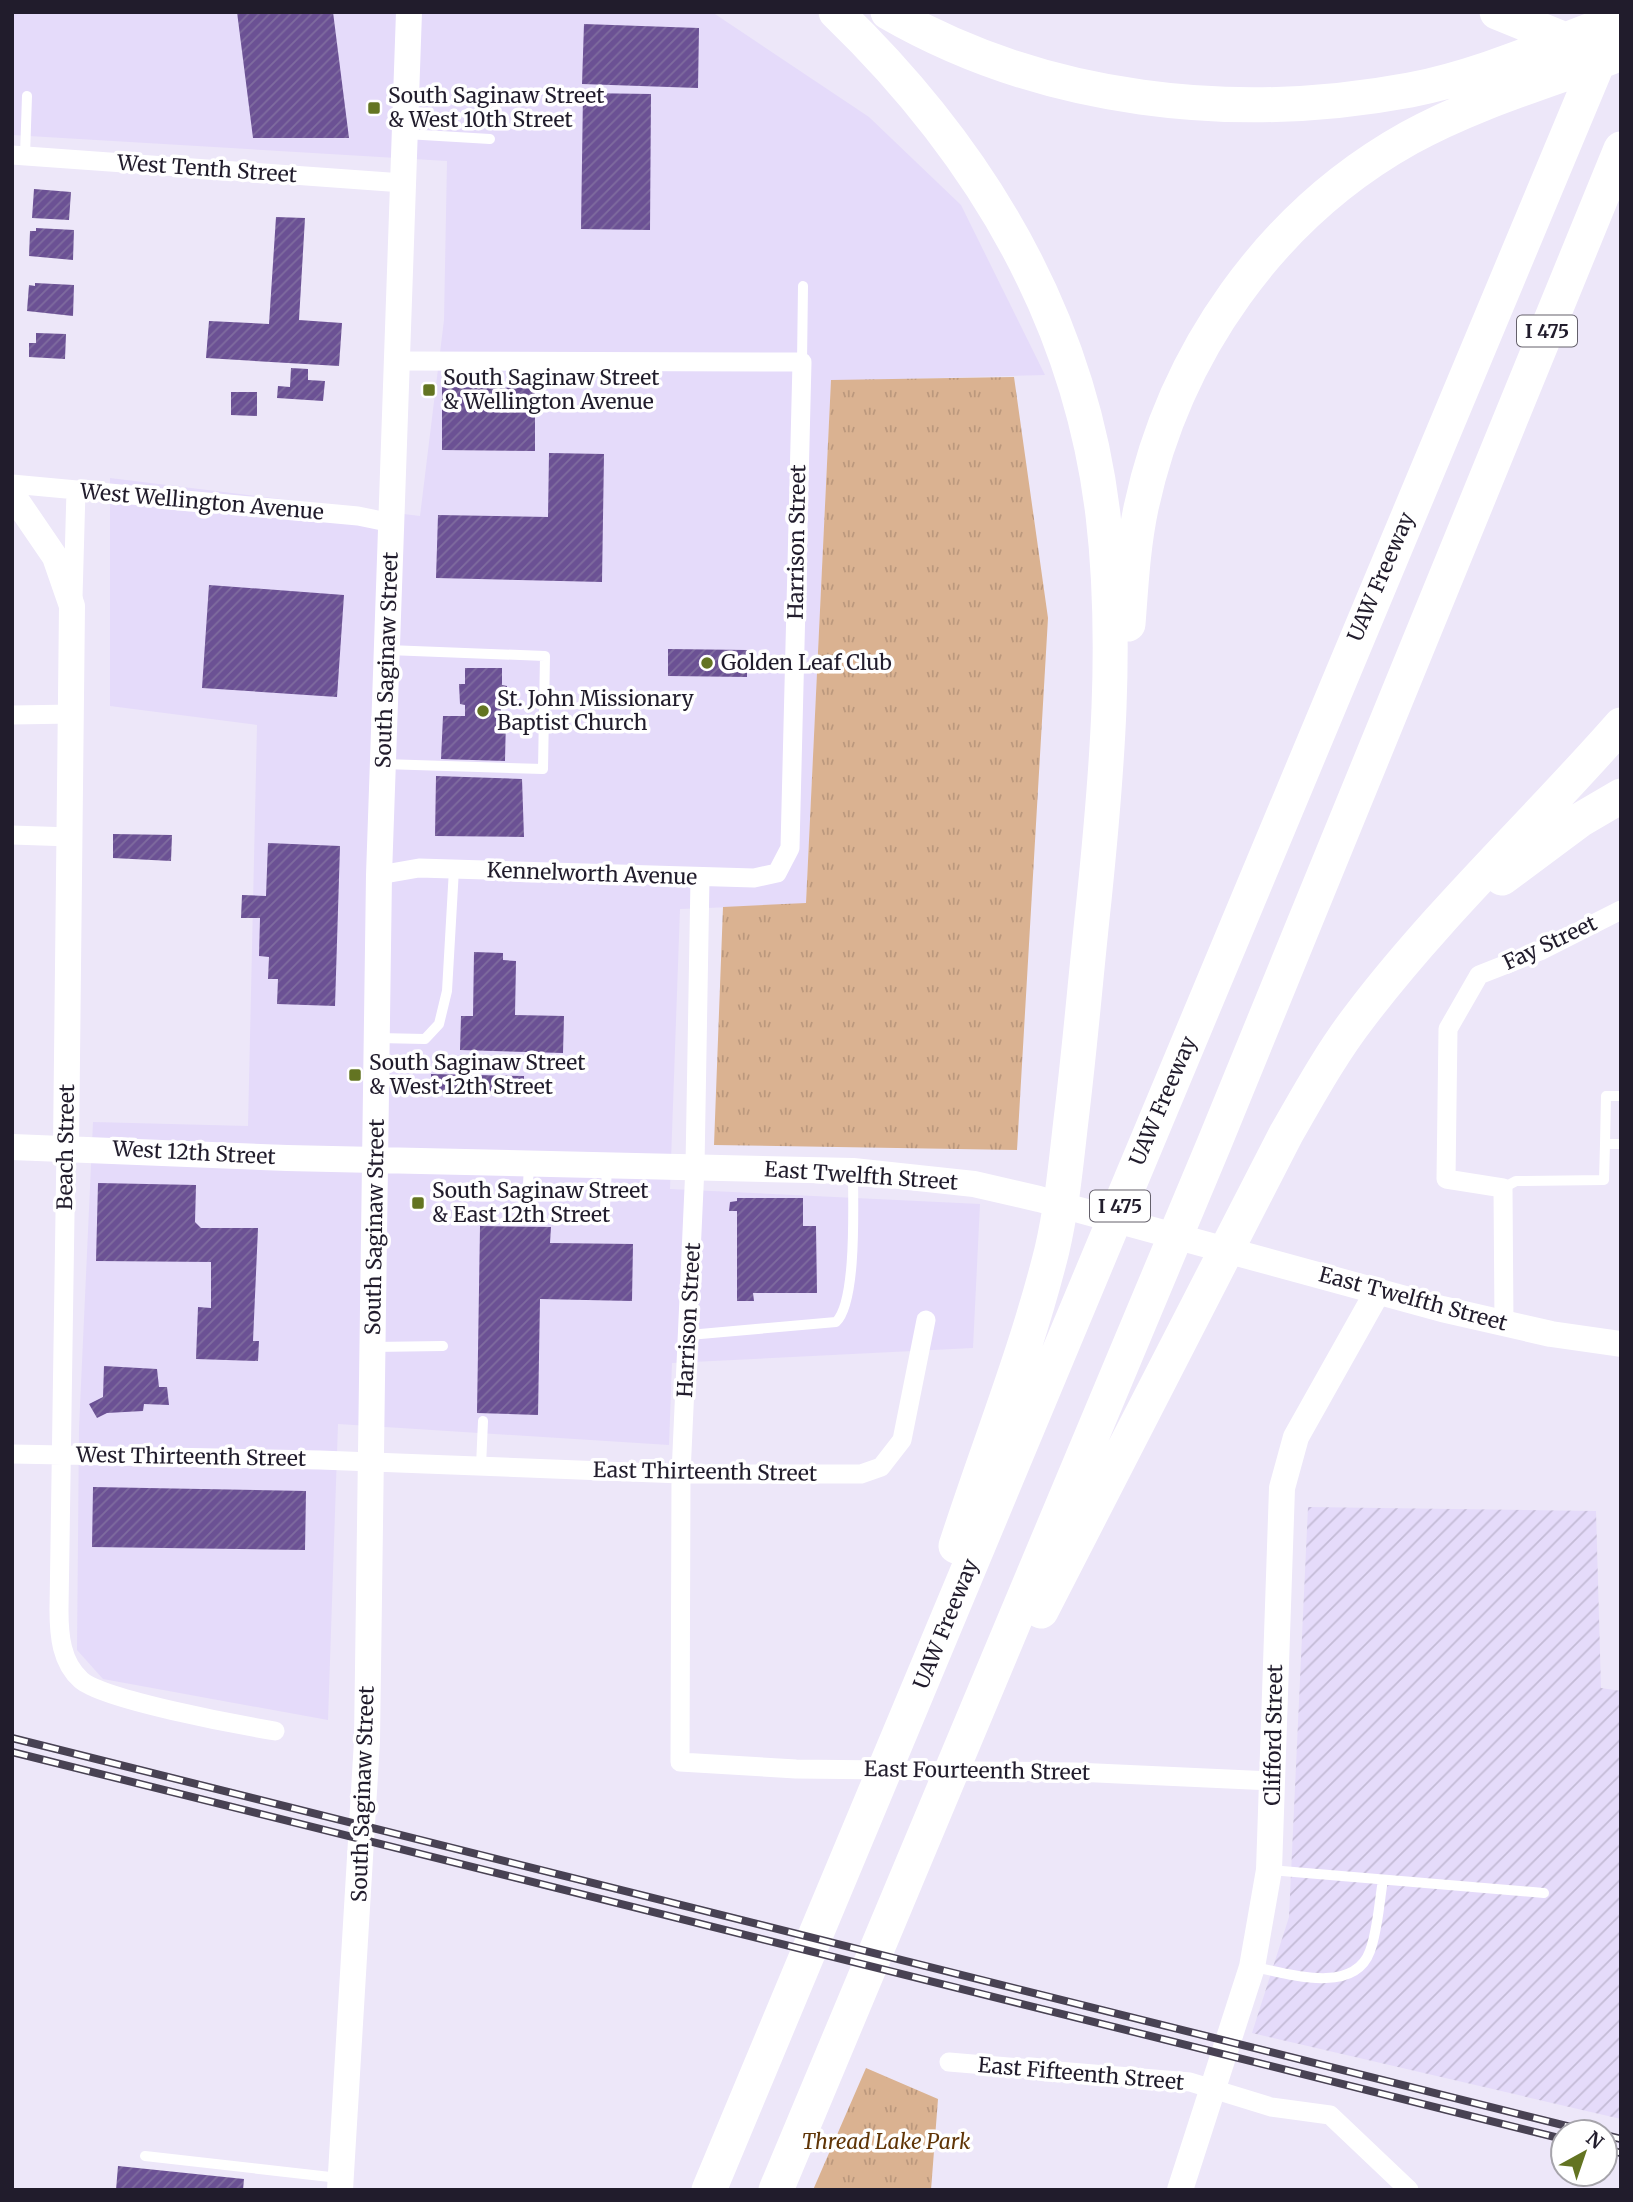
<svg xmlns="http://www.w3.org/2000/svg" width="1633" height="2202" viewBox="0 0 1633 2202" font-family="Merriweather,serif">
<defs>
<pattern id="industrial-furrows" width="10" height="10" patternUnits="userSpaceOnUse" patternTransform="scale(1.75)"><rect width="10" height="10" fill="#e5dbfa"/><path d="M-1 1l2-2M0 10L10 0M9 11l2-2" fill="none" stroke="#c4bbd6"/></pattern>
<pattern id="grass-tufts" width="24" height="20" patternUnits="userSpaceOnUse" patternTransform="scale(1.75)"><rect width="24" height="20" fill="#dab291"/><path d="M3 7l-1-3M5 7V3M7 7l1-3M15 17l-1-3M17 17v-4M19 17l1-3" fill="none" stroke="#bb987d"/></pattern>
<pattern id="building-hatch" width="6" height="6" patternUnits="userSpaceOnUse" patternTransform="scale(1.75)"><rect width="6" height="6" fill="#6b5194"/><path d="M-1 1l2-2M0 6l6-6M5 7l2-2" fill="none" stroke="#7f6c9f"/></pattern>
</defs>
<rect width="100%" height="100%" fill="#ede7f9"/>
<path fill="#e5dbfa" d="M12 12H712L869 117 961 205 1045 375 831 381 806 904 680 909 670 1189 980 1204 973 1348 672 1363 669 1445 338 1424 328 1720 103 1679 77 1650 79 1428 93 1122 248 1126 257 725 110 706V478L420 516 444 320 447 161 12 135Z"/>
<path fill="url(#industrial-furrows)" d="M1308 1507 1596 1511 1601 1688 1621 1691V2119L1252 2033 1289 1917Z"/>
<path fill="url(#grass-tufts)" d="M1014 377 1048 618 1017 1150 714 1145 723 907 806 903 831 380Z
M866 2068 938 2099 931 2190H813Z"/>
<path fill="url(#building-hatch)" d="M237 12H333L349 138H253Z
M584 24 699 28 698 88 582 84Z
M583 93 651 94 650 230 581 229Z
M34 189 71 192 69 220 32 218Z
M276 217 305 218 299 320 342 323 339 366 206 358 209 321 269 324Z
M36 228 74 230 73 260 29 256 30 231H36Z
M35 283 74 285 73 316 27 311 29 285 35 286Z
M36 333 66 334 65 359 29 357V343H36Z
M291 368 308 369V380L325 381 323 401 277 398 278 386 290 387Z
M442 387 535 388V451L442 450Z
M231 392H257V416L231 415Z
M549 453 604 454 602 582 436 578 438 515 548 517Z
M209 585 344 595 337 697 202 688Z
M668 649 747 650V677L668 676Z
M465 668H502V685L507 686 506 706 501 705V717H506L505 761 441 759 443 716H465V705L460 704 459 684H465Z
M436 776 522 779 524 837 435 836Z
M113 834 172 835 171 861 113 858Z
M268 843 340 846 335 1006 277 1004 278 979H268L269 957 259 956 260 918H241L242 895 266 896Z
M474 952 503 953V960L516 961 515 1015 564 1016 563 1053 460 1050 461 1016H473Z
M431 1074 524 1076V1095L431 1094Z
M98 1183 196 1185 195 1222 201 1228H258L253 1341H259L258 1361 196 1359 198 1307 211 1308V1262L96 1261Z
M737 1198H803V1226H816L817 1293H753L754 1301H737V1211H729L730 1202 737 1201Z
M480 1226 551 1227 550 1243 633 1244 632 1301 540 1299 538 1415 477 1413Z
M104 1366 157 1369 159 1387H167L169 1405 144 1404 143 1411 107 1413 97 1418 89 1404 103 1397Z
M93 1487 306 1491 305 1550 92 1547Z
M118 2166 244 2179 243 2190H116Z"/>
<g fill="none" stroke-linecap="round" stroke-linejoin="round">
<path stroke="#fff" stroke-width="10" d="M406 134 490 139
M25 156 27 96
M802 362 803 286
M383 764 543 769 545 656 388 650
M378 1038 425 1039 439 1024 447 991 454 869
M1621 1096H1606L1605 1144H1621
M1503 1188 1516 1181 1604 1180 1605 1144
M527 1206 529 1164
M605 1208 607 1167
M689 1335 836 1322C857 1302 853 1204 853 1173
M373 1347 443 1346
M481 1466 483 1421
M1270 1870 1544 1893
M1255 1967C1288 1974 1354 1995 1370 1951 1378 1929 1379 1903 1383 1880
M145 2156 339 2178"/>
<path stroke="#fff" stroke-width="19" d="M12 155 403 183
M12 484 358 516 392 523
M73 598 76 490
M12 715 73 714
M12 835 71 837
M379 875 419 868 754 878 777 873 790 848 802 362 398 361
M700 878 695 1166 681 1474 680 1762 796 1769 1075 1772 1274 1781
M66 1148 59 1610C59 1635 61 1662 81 1680 104 1700 239 1725 275 1731
M1504 1324 1503 1188 1446 1179 1448 1029 1479 975 1540 951 1621 910
M12 1454 320 1460 681 1474H861L881 1467 902 1440 926 1320
M949 2062 1190 2082 1271 2107 1330 2115 1409 2190"/>
<path stroke="#fff" stroke-width="26" d="M12 494 55 557 72 606 66 1148
M12 1147 287 1158 853 1171 974 1184 1039 1199 1442 1309 1551 1334 1621 1344
M340 2190 367 1741 379 875 409 12
M1180 2190 1252 1967 1269 1870 1282 1488 1296 1437 1378 1291"/>
<path stroke="#fff" stroke-width="35" d="M836 12C979 150 1079 315 1103 515 1118 642 1107 773 1094 900 1086 973 1080 1047 1071 1120 1066 1163 1062 1207 1052 1250 1027 1351 988 1447 956 1546
M888 12C1044 102 1234 123 1410 90 1483 76 1552 44 1621 19
M1497 12 1575 44
M1128 624C1131 585 1133 546 1141 508 1174 353 1271 215 1409 138 1472 103 1544 82 1611 57
M1502 878 1580 820 1621 796
M1041 1611 1286 1134C1309 1094 1332 1052 1360 1016 1439 912 1535 823 1621 725
M709 2190 1619 12
M776 2190 1214 1144 1621 149"/>
<g stroke="#484253" stroke-width="8">
<path id="rail" d="M12 1738 1591 2132
M12 1752 1563 2139
M1605 2135 1621 2139
M1605 2149 1621 2153"/>
</g>
<use href="#rail" stroke="#fff" stroke-width="5" stroke-dasharray="16" stroke-linecap="butt"/>
</g>
<g fill="#637422" stroke="#fff" stroke-width="2.5">
<rect x="367" y="101" width="14" height="14" rx="3.5"/>
<rect x="422" y="383" width="14" height="14" rx="3.5"/>
<circle cx="707" cy="663" r="7"/>
<circle cx="483" cy="711" r="7"/>
<rect x="348" y="1068" width="14" height="14" rx="3.5"/>
<rect x="411" y="1196" width="14" height="14" rx="3.5"/>
</g>
<g text-anchor="middle" stroke-width="7" stroke-linejoin="round" paint-order="stroke">
<g fill="#fff" stroke="#64606b" stroke-width="2">
<rect x="1517" y="315.5" width="60" height="31" rx="5"/>
<rect x="1090" y="1190.5" width="60" height="31" rx="5"/>
</g>
<g font-size="19" font-weight="bold" fill="#211c2c">
<text x="1547" y="338">I 475</text>
<text x="1120" y="1213">I 475</text>
</g>
<g font-size="21" fill="#211c2c" stroke="#fff" text-anchor="start">
<text x="388" y="103">South Saginaw Street<tspan x="388" dy="24">&amp; West 10th Street</tspan></text>
<text x="443" y="385">South Saginaw Street<tspan x="443" dy="24">&amp; Wellington Avenue</tspan></text>
<text x="721" y="670">Golden Leaf Club</text>
<text x="497" y="706">St. John Missionary<tspan x="497" dy="24">Baptist Church</tspan></text>
<text x="369" y="1070">South Saginaw Street<tspan x="369" dy="24">&amp; West 12th Street</tspan></text>
<text x="432" y="1198">South Saginaw Street<tspan x="432" dy="24">&amp; East 12th Street</tspan></text>
</g>
<g font-size="21" fill="#211c2c" stroke="#fff">
<text transform="translate(207 169) rotate(4)" y="7">West Tenth Street</text>
<text transform="translate(202 502) rotate(5)" y="7">West Wellington Avenue</text>
<text transform="translate(797 542) rotate(-89)" y="7">Harrison Street</text>
<text transform="translate(1381 577) rotate(-67)" y="7">UAW Freeway</text>
<text transform="translate(387 660) rotate(-88)" y="7">South Saginaw Street</text>
<text transform="translate(592 874) rotate(2)" y="7">Kennelworth Avenue</text>
<text transform="translate(1550 943) rotate(-25)" y="7">Fay Street</text>
<text transform="translate(1163 1101) rotate(-67)" y="7">UAW Freeway</text>
<text transform="translate(66 1147) rotate(-89)" y="7">Beach Street</text>
<text transform="translate(194 1153) rotate(3)" y="7">West 12th Street</text>
<text transform="translate(861 1176) rotate(4)" y="7">East Twelfth Street</text>
<text transform="translate(375 1227) rotate(-89)" y="7">South Saginaw Street</text>
<text transform="translate(1413 1299) rotate(15)" y="7">East Twelfth Street</text>
<text transform="translate(689 1320) rotate(-87)" y="7">Harrison Street</text>
<text transform="translate(191 1457) rotate(1)" y="7">West Thirteenth Street</text>
<text transform="translate(705 1472) rotate(1)" y="7">East Thirteenth Street</text>
<text transform="translate(946 1624) rotate(-68)" y="7">UAW Freeway</text>
<text transform="translate(1274 1735) rotate(-89)" y="7">Clifford Street</text>
<text transform="translate(977 1771) rotate(1)" y="7">East Fourteenth Street</text>
<text transform="translate(363 1794) rotate(-88)" y="7">South Saginaw Street</text>
<text transform="translate(1081 2074) rotate(5)" y="7">East Fifteenth Street</text>
</g>
<g font-size="21" font-style="italic" fill="#603507" stroke="#fff">
<text x="886" y="2149">Thread Lake Park</text>
</g>
</g>
<rect width="1633" height="2202" fill="none" stroke="#211c2c" stroke-width="28"/>
<g transform="translate(1584 2153) rotate(40)"><circle r="33" fill="#ffffff" stroke="#a6a4ab" stroke-width="2"/>
<path d="M0-5L12 26L0 18L-12 26Z" fill="#637422"/>
<text y="-10" font-size="19" font-weight="bold" text-anchor="middle" fill="#211c2c">N</text>
</g>
</svg>
